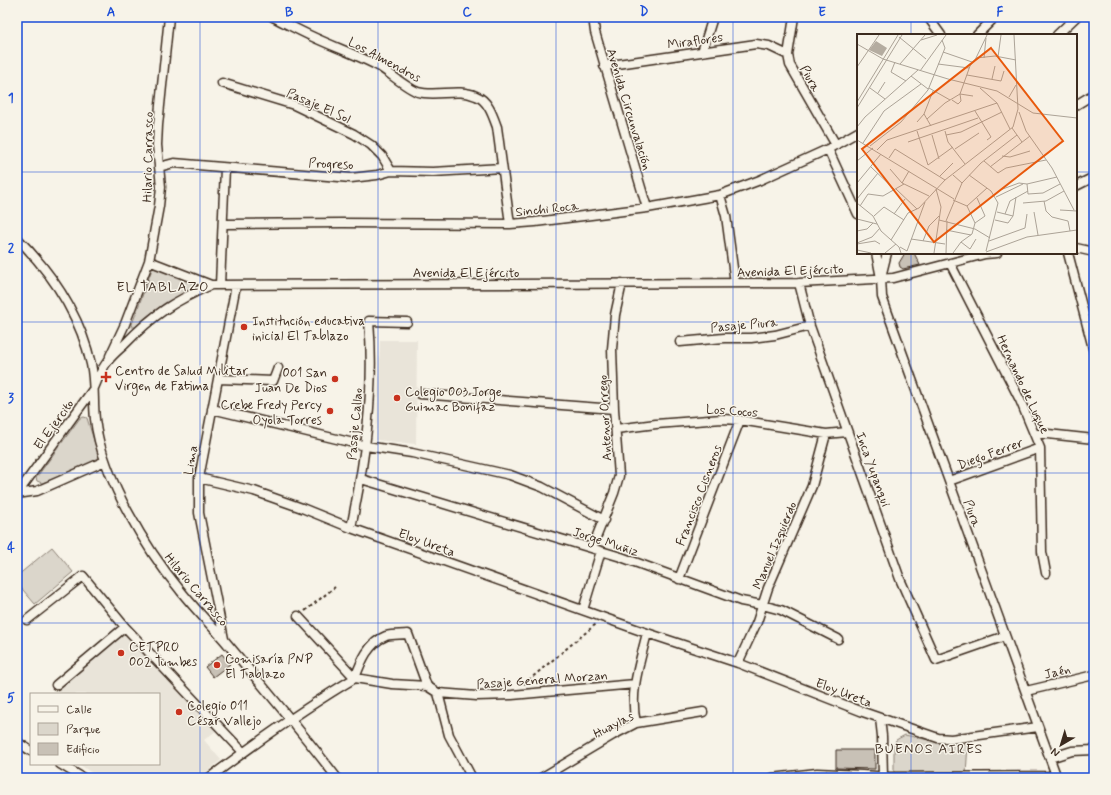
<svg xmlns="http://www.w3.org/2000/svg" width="1111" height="795" viewBox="0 0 1111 795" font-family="Mynerve,sans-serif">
<rect width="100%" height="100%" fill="#f7f3e8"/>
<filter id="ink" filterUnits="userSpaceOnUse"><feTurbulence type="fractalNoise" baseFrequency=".025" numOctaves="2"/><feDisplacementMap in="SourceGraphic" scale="8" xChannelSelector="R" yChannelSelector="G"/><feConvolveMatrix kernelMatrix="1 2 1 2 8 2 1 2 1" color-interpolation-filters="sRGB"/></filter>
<g filter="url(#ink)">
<path fill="#e9e4d9" d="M380 340H417L416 444 376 440Z
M124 632 217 730 204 740 221 760 199 778H99L79 764H159V694H60L56 689Z"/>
<path fill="#dbd6cb" stroke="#8b8074" d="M154 268 198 284V286L165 303 146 317 135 327H131L152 269Z
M84 417 87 418 100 460 96 463 42 483 37 481 36 478 80 418Z
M52 547 73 572 35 604 17 583V576Z
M905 735 938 742 968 744 966 774 894 775V746L896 740Z"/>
<path fill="#c8c1b6" stroke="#3b2a1e" d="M905 253H914L920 265 903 269 900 267 899 263Z
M222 654 230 664 213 677 205 667Z
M836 750H875V769L836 768Z"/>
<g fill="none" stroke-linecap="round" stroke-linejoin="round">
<g stroke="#3b2a1e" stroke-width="11">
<path id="street" d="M273 17C285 23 298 30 311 36 334 47 358 55 380 67 391 74 408 89 418 92 436 97 458 88 476 96 488 100 493 116 497 127L510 224
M593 17 595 32 647 208
M794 17 788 55 790 65 836 145
M928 17 941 35
M977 35 995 17
M1057 35 1076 17
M702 52 713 17
M604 66 756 44 769 46 788 55
M222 83 294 105 354 134 371 145 382 156 391 171
M1076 105 1094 94
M828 149 858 214
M159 167 174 163 351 178 377 175 391 171 433 172 502 168
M1076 186 1094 177
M720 195 726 216 735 283
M223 224 342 223 510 224 535 222 647 208 720 195 760 180 828 149 858 132
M17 238C52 273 80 315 91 364 95 382 93 401 95 419 98 448 114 487 128 512 143 540 160 566 180 590 194 608 210 624 225 641 263 686 301 731 337 778
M1076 248 1094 252
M876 253 881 278 882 297 1057 778
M1068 253 1094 352
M149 261 211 285
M950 263 1020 400 1040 448 1042 552 1046 573
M882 273 887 253
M799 283 810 326 900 579 936 660 1005 636
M220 285 225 168
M680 342 724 338H751L775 335 810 326
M110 356 125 324 149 261 159 206 161 187 157 145 158 125 169 17
M218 379 273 381 278 368
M420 394 614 409
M212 409 366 446 412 453 510 475 542 487 604 520
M616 429 656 424 722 419 740 420 826 434 847 432
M1035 434H1048L1094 439
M199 478 254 491 302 508 351 528 647 633 738 663 863 712 938 738 951 739 1038 727
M361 479 621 557 741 601 762 605 781 610 838 639
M949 481 1040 448
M17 494 94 388C98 379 101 369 108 361 113 354 120 349 125 344 153 315 174 301 211 285L799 283 893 278 985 254 997 253
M17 494 37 491 105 461
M351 528C365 460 375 390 369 321L407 322
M592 548 614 493 619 476 614 409 612 349 615 315 622 283
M679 579 740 420
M583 610 601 551
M298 616 355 678 392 684 427 686 438 693 477 696 512 695 635 684
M27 620 83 576 125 627 243 752
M224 639 199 513V478L236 285
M738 663 757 622 768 588 812 486 826 434
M355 678C361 662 368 643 386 636 393 634 401 635 408 634L427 686
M56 685 125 627
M1026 691 1094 675
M438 693 449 735 472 778
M880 718 882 736 883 777
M636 723C629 693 640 662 647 633
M17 742 31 751
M1050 758 1072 751 1094 750
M60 764 83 778
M209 778C257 742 304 708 355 678
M541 778 613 735 636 723 703 712
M772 778 817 773 862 775 888 777 1056 776"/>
</g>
<path stroke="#3b2a1e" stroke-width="2" stroke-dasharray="3 3" stroke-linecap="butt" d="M305 611 335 587
M524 684 596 624"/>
<use href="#street" stroke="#f7f3e8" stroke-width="8"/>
</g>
</g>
<path fill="none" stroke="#1d4ed8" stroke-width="1" stroke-opacity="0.55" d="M200 17V778M378 17V778M556 17V778M733 17V778M911 17V35M17 172H858M1076 172H1094M911 253V778M17 322H1094M17 473H1094M17 623H1094"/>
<g fill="#c8321e" stroke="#f7f3e8" stroke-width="1.5">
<circle cx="244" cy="327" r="4"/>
<path d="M104 371h4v4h4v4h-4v4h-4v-4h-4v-4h4z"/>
<circle cx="335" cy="379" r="4"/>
<circle cx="397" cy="398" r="4"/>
<circle cx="330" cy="411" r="4"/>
<circle cx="121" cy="653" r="4"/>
<circle cx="217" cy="665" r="4"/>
<circle cx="179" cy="712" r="4"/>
</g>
<g text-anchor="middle" stroke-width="3" stroke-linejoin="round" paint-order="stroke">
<g font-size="13" fill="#3b2a1e" stroke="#f7f3e8">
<text transform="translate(695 40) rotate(-8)" y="5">Miraflores</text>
<text transform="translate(385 59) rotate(28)" y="5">Los Almendros</text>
<text transform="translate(811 78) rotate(61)" y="5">Piura</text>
<text transform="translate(319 105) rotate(24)" y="5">Pasaje El Sol</text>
<text transform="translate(630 109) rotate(73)" y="5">Avenida Circunvalación</text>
<text transform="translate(147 157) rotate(-89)" y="5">Hilario Carrasco</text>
<text transform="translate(331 163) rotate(3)" y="5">Progreso</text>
<text transform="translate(547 208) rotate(-6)" y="5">Sinchi Roca</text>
<text transform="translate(790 270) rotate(-2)" y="5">Avenida El Ejército</text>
<text x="466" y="277">Avenida El Ejército</text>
<text transform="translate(744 324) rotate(-5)" y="5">Pasaje Piura</text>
<text transform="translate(1024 384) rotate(65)" y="5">Hernando de Luque</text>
<text transform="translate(732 410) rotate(4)" y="5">Los Cocos</text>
<text transform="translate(604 418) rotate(-93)" y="5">Antenor Orrego</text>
<text transform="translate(53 424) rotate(-54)" y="5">El Ejercito</text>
<text transform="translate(354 424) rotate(-85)" y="5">Pasaje Callao</text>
<text transform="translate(990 453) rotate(-20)" y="5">Diego Ferrer</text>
<text transform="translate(190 460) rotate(-80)" y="5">Lima</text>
<text transform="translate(874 469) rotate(70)" y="5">Inca Yupanqui</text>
<text transform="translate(698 495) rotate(-69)" y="5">Francisco Cisneros</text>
<text transform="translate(973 513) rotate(70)" y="5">Piura</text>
<text transform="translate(606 541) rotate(18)" y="5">Jorge Muñiz</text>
<text transform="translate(427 542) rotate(20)" y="5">Eloy Ureta</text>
<text transform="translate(774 545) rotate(-67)" y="5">Manuel Izquierdo</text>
<text transform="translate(197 589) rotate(50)" y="5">Hilario Carrasco</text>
<text transform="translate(1057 671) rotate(-13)" y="5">Jaén</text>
<text transform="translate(542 679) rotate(-4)" y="5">Pasaje General Morzan</text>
<text transform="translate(844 692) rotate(21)" y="5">Eloy Ureta</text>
<text transform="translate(613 724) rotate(-27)" y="5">Huaylas</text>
</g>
<g font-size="13" fill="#3b2a1e" stroke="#f7f3e8" text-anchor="start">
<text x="252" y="325">Institución educativa<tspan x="252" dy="15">inicial El Tablazo</tspan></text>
<text x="115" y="375">Centro de Salud Militar<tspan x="115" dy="15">Virgen de Fatima</tspan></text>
<text x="327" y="377" text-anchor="end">001 San<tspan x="327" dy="15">Juan De Dios</tspan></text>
<text x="405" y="396">Colegio 003 Jorge<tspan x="405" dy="15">Guimac Bonifaz</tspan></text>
<text x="322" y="409" text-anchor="end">Crebe Fredy Percy<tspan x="322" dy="15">Oyola Torres</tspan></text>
<text x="129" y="651">CETPRO<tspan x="129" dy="15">002 Tumbes</tspan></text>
<text x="225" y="663">Comisaría PNP<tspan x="225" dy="15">El Tablazo</tspan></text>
<text x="187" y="710">Colegio 011<tspan x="187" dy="15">César Vallejo</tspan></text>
</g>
<g font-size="14" letter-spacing="1" fill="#3b2a1e" stroke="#f7f3e8">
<text x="163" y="291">EL TABLAZO</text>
<text x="929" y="753">BUENOS AIRES</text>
</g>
</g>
<g transform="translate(857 34)">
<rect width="220" height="220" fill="#f7f3e8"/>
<path d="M19 7 30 14 25 22 12 16Z" fill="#b4aca0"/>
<path fill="none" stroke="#aca397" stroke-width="1" d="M42 3 69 25M64 6 80 1M0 10 26 25 91 45 140 57 176 79 220 84M86 18 115 28M141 23 144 1M119 24 138 22 159 26M127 24 129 4M38 28 34 38 49 47M43 30 68 1M81 30 112 34M0 33 22 1M63 37 89 1M110 41 144 47 147 37M54 42 71 55M135 45 138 32M13 54 28 65M72 54 93 66M123 54 140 69 153 95M21 59 28 48M103 60 113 32 119 24 130 1M152 63 159 51M95 66 101 70 104 67 103 60M0 68 41 1M0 74 45 1M118 77 134 103 130 106M162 78 169 97 195 134 217 176M67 80 74 92M70 85 88 69 103 60 116 62M60 88 67 80 76 57M0 93 8 83 61 36M155 94 165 108M60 97 71 131M88 97 91 108 108 130M75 101 82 125M89 101 104 98 145 78M0 106 97 165M51 108 121 84M6 109 27 77 64 50M13 112 44 88 71 56 88 14 85 6M98 115 122 99M20 116 30 106 140 69M145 122 153 123 173 117M32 124 38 115 88 146M0 127 16 114M127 127 141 139 149 134 189 126M71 131 96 113M14 133 37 155M133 133 173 102M33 135 45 149 72 162M96 141 105 149M112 141 134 157 141 169 129 217M83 142 96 129M0 149 24 120M45 149 52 137M170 150 200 143M39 155 60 175M138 161 143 156 162 149 170 150 171 160 186 159 203 150M139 163 166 150M0 165 21 139M96 166 110 172 118 189M187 167 189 177 195 183 211 187 213 197M0 169 16 182 24 197 42 213 44 219M166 169 189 167 207 157M3 172 11 160 26 162 47 150M110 172 130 154M203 176 220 177M140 178 156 182M177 178 181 201M37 180 48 165M148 180 153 167 171 157M17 182 27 173 47 186M0 185 20 190M82 186 118 195 133 204M138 186 151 189 156 182 159 163M89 187 105 149 124 129 160 101M89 196 114 201M0 197 10 195 16 189M54 205 88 210M34 206 51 179 62 174 88 146 156 93 161 75 157 1M66 207 72 192 82 182M132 207 168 194 170 180M104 208 113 215 119 205M0 209 15 203 23 194M0 210 18 207 23 210M43 213 50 217 68 168M0 216 14 219M129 218 170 203 220 196M28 219 39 210M77 219 84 173 79 155M89 219 90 187M96 219 104 208 115 200 118 189 128 182 120 164"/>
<path fill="#e8590c" fill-opacity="0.15" stroke="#e8590c" stroke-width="2" d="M134 14 206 107 77 208 5 115Z"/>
<rect width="220" height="220" fill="none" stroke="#3b2a1e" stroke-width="2"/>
</g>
<rect width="1111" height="795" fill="none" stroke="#f7f3e8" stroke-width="44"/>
<rect x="30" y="693" width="130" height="72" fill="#f7f3e8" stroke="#aca397"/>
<rect x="38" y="706" width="20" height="6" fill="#f7f3e8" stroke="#aca397"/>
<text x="66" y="713" font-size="12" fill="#3b2a1e">Calle</text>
<rect x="38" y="723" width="20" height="12" fill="#dbd6cb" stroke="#aca397"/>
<text x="66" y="733" font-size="12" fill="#3b2a1e">Parque</text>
<rect x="38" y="743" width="20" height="12" fill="#c8c1b6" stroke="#aca397"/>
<text x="66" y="753" font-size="12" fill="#3b2a1e">Edificio</text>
<g transform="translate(1061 745) rotate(218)" stroke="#f7f3e8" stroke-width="3" paint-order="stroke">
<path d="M0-3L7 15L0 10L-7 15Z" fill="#3b2a1e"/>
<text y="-6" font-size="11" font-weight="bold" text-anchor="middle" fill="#3b2a1e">N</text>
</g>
<rect x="22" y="22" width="1067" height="751" fill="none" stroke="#1d4ed8" stroke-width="1.5"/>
<g font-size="13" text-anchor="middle" font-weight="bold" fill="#1d4ed8">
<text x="111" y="16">A</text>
<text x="289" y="16">B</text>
<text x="467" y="16">C</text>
<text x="644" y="16">D</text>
<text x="822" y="16">E</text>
<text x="1000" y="16">F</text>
<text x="11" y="102">1</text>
<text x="11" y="252">2</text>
<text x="11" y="402">3</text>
<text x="11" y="552">4</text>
<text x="11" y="702">5</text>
</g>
</svg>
